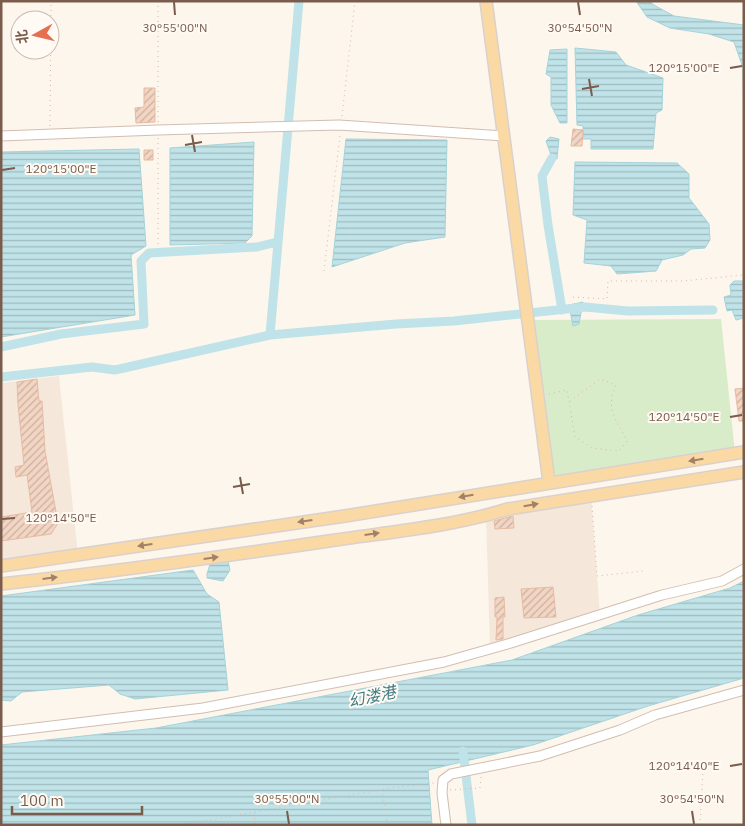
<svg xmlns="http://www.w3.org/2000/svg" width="745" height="826" viewBox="0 0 745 826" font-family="'IBM Plex Sans','Noto Sans SC',sans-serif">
<defs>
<pattern id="water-rules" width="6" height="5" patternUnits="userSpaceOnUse" patternTransform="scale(1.25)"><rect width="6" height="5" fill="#bfe3e8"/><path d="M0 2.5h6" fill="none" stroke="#a0bbbe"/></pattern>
<pattern id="building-hatch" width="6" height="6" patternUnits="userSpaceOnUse" patternTransform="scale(1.25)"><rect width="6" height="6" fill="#f3d5c3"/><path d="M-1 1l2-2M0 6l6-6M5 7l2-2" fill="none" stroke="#cab0a1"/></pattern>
</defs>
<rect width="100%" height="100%" fill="#fdf6ec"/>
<path fill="#f5e8da" d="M59 376 78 555 1 567V383Z
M591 495 600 615 490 649 486 516Z"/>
<path fill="#d8ecc9" d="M721 319 735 453 549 482 528 320Z"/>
<path fill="url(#water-rules)" stroke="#a5d3da" d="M636 1H652V4L674 16 744 25V140L743 68 734 42 709 34 670 28 647 17Z
M575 48 616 52 626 65 663 78 662 110 656 113 653 149H591V139H583V126L577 125Z
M567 49V123H560L551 105V77L546 74 550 50Z
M550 137 559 139 557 159 552 158 546 141Z
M346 139 447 140 445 237 405 243 332 267Z
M254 142 252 236 245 243 170 245V148Z
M139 149 146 246 131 255 135 315 1 337V152Z
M575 162 677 163 689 174V198L709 224 710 240 705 248 691 249 683 255 662 260 656 271 617 274 611 266 584 263 587 220 573 215Z
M734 281H744V318L736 320 732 310 727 311 724 297 731 295 730 285Z
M583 302 579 324 573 326 569 305Z
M228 561 230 570 223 581 207 578V574L210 564Z
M193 570 207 594 219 602 228 690 135 699 120 694 109 685 22 692 11 701 1 700V596Z
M744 581V678L648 706 533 745 428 770 432 825H1V745L156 728 512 660 638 615 730 588Z"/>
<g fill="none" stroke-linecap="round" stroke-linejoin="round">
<path stroke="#bfe3e8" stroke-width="9" d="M552 158 542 176 548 225 562 310
M270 335 299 1
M1 347 61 334 144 324 141 261 149 253 257 247 277 242
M1 377 92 367 115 370 270 335 396 324 454 321 585 307 628 311 713 310
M463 751 472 825"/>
</g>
<path fill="url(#building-hatch)" stroke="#e6bba3" d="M144 88H155V122L136 123 135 108 144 107Z
M573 129 583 130 582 146H571Z
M144 150H153V160H144Z
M37 379 39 401H42L45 451 58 523 51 534 1 541V517L32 512 27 475 16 477 15 467 24 465 18 404 17 382Z
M744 388V421H739L735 389Z
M513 516 514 528 495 529 494 521Z
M553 587 556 617 524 618 521 589Z
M504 597 505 617H503V639L496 640 497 617H495V598Z"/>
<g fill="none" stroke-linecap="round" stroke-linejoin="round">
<g stroke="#d1beb0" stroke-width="11">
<path id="minor" d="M1 136 158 130 339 125 504 136
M1 732 203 708 444 662 511 643 662 595 722 581 744 569
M446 825 442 793 443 780 451 774 540 756 620 730 655 715 744 690"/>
</g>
<g stroke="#dad1cd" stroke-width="14">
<path id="major" d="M486 1 549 482
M1 566 345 516 744 452
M1 584C111 572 220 557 329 541 388 532 450 527 508 509L744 472"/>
</g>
<path stroke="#d9b8a5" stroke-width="1" stroke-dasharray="1 4" stroke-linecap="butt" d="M158 1V122
M342 116 355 1
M50 126 51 1
M158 138V248
M324 271 340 135
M573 297 607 299 608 281H683L744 275
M549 394 567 390 575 437 592 448 619 451 627 441C616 419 605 410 616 385L600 379 569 402
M592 506 597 576 643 571
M381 790 386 809 387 825
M450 790 480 788 481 777
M254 813 255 825
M181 825 391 788 434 783
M700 825 703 768"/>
<use href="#minor" stroke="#fff" stroke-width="9"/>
<use href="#major" stroke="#fbd9a5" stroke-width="11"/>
</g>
<defs><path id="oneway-solid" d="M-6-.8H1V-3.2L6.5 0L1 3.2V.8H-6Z" transform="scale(1.25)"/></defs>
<g fill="#a18267">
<use href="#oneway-solid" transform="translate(696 460) rotate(171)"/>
<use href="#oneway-solid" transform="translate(466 496) rotate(170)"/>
<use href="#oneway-solid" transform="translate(531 505) rotate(-10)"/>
<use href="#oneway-solid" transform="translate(305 521) rotate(172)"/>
<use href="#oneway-solid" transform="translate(372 534) rotate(-8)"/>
<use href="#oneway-solid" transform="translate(145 545) rotate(172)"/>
<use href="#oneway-solid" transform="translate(211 558) rotate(-8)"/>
<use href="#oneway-solid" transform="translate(50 578) rotate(-7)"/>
</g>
<path fill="none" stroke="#7a5c4d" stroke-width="2" d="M174 2 175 15M578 2 580 15M730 68 742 66M589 79 592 96M582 89 599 86M192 135 195 152M185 145 202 142M2 170 15 168M730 417 742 415M240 477 243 494M233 487 250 484M2 519 15 518M730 766 742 764M287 811 289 824M692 811 694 824"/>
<g text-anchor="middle" stroke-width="4" stroke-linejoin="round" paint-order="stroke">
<g font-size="16" font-style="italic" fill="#437c86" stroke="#fffaf3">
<text transform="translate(372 696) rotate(-12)" y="6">幻溇港</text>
</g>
</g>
<g font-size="12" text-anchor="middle" fill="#7a5c4d" stroke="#fffaf3" stroke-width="4" stroke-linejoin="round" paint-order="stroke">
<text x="175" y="32">30°55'00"N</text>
<text x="580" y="32">30°54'50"N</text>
<text x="684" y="72">120°15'00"E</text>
<text x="61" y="173">120°15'00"E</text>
<text x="684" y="421">120°14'50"E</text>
<text x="61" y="522">120°14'50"E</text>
<text x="684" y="770">120°14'40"E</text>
<text x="287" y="803">30°55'00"N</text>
<text x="692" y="803">30°54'50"N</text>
</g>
<rect width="745" height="826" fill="none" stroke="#7a5c4d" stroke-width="5"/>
<g transform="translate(35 35) rotate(262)"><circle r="24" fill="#fffaf3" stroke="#cabbb1"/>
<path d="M0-4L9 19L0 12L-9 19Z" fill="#e76f51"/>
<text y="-8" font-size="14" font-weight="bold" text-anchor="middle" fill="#7a5c4d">北</text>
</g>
<path d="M12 806v8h130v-8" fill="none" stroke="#7a5c4d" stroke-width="2.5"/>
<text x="20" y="806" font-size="15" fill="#7a5c4d" stroke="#fffaf3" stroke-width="4" paint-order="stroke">100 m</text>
</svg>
